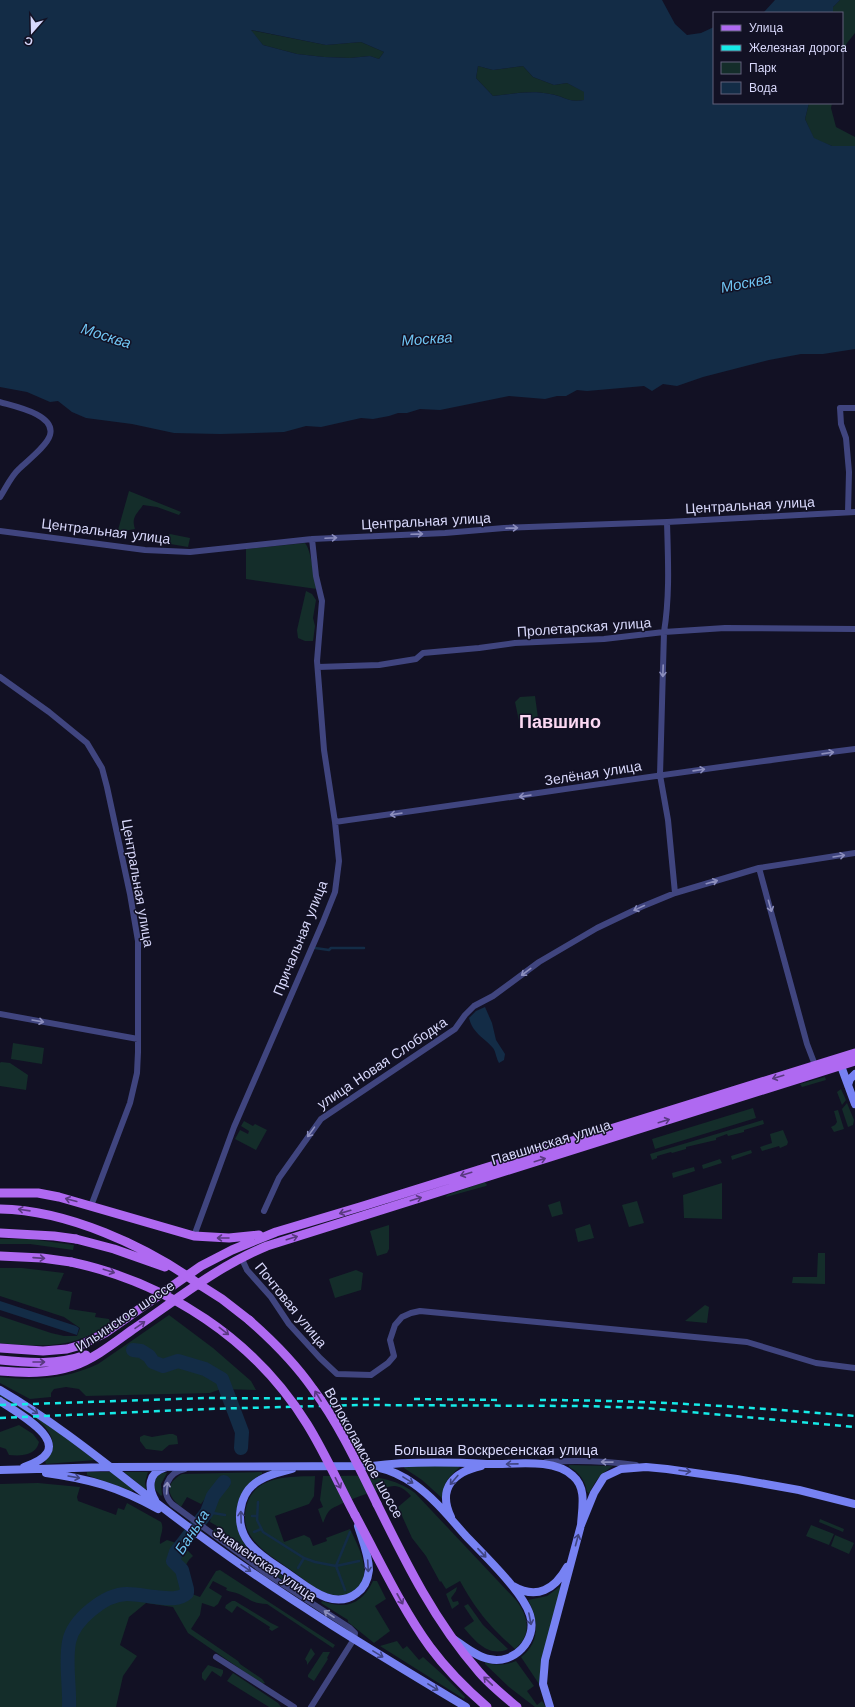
<svg xmlns="http://www.w3.org/2000/svg" width="855" height="1707" viewBox="0 0 855 1707" font-family="'Work Sans',sans-serif">
<rect width="100%" height="100%" fill="#121124"/>
<path fill="#142d2a" d="M840 0H855V33L847 43 842 52V13H833V7Z
M250 30 326 45 361 42 384 52 379 59 370 56 350 58 324 57 297 54 263 45Z
M478 66 493 70 523 66 533 77 554 85 567 83 585 92 584 100C567 103 565 96 550 94 531 90 512 94 493 96L476 78Z
M809 103H832L831 108 836 127 855 137V146H832L814 139 805 119Z
M129 491 181 512 179 515 157 507 143 505C137 514 131 517 135 529L124 531 118 530Z
M145 533 165 539 170 534 190 538 188 547 141 539Z
M305 543C311 549 314 578 317 589L246 579V549Z
M306 591 312 594 316 600 313 618 315 626 313 641H305L298 638 297 630Z
M535 696 538 718 519 721 515 702 520 697Z
M13 1043 44 1048 42 1064 11 1059Z
M1 1062 10 1063 28 1075 26 1090 0 1086V1063Z
M825 1077 826 1080 802 1087 800 1084Z
M841 1089 846 1100 842 1105 837 1092Z
M847 1103 854 1120 853 1125 848 1127 842 1109Z
M753 1108 756 1118 655 1149 652 1139Z
M838 1110 844 1129 834 1132 831 1127 835 1125 837 1122 834 1111Z
M763 1120 764 1124 744 1130V1132L728 1136 727 1134 716 1138V1140L686 1147V1149L672 1153 671 1152 657 1156V1158L652 1160 650 1154Z
M244 1121 253 1126 255 1124 267 1130 256 1150 235 1139 240 1130 248 1134 249 1131 241 1126Z
M783 1130 788 1142 787 1145 780 1148 779 1146 762 1151 760 1147 772 1143 770 1134Z
M751 1150 752 1153 732 1160 731 1156Z
M720 1159 722 1163 703 1169 702 1165Z
M694 1167 695 1171 673 1178 672 1173Z
M485 1182 487 1185 486 1186 446 1197 447 1195Z
M722 1183V1219L684 1218 683 1195Z
M560 1201 563 1214 552 1217 548 1205Z
M637 1201 644 1223 629 1227 622 1205Z
M590 1224 594 1238 578 1242 575 1229Z
M389 1225V1249L387 1253 377 1256 370 1231Z
M0 1239H30L74 1245 73 1250 30 1244H0Z
M818 1253H825V1284L792 1283 793 1277H817Z
M0 1268H22L64 1273 57 1289 72 1292 69 1309 96 1313 95 1317 109 1319 110 1323C74 1349 43 1347 0 1343V1316L51 1333 64 1336H77L80 1328 64 1317 0 1296Z
M356 1270 363 1273 361 1290 335 1298 329 1279Z
M705 1305 709 1307 707 1323 685 1321Z
M169 1315 213 1348 251 1381 256 1390 221 1389 210 1393 86 1396 79 1389 66 1387 54 1389 51 1393V1397L30 1399 0 1383V1377C34 1381 66 1379 98 1364Z
M0 1392 23 1406 95 1460 46 1464 45 1461C72 1432 21 1409 0 1396Z
M19 1425 33 1434 39 1442C36 1456 21 1456 9 1455L6 1449 0 1447V1432Z
M169 1434H173L177 1436 178 1444 169 1445 162 1451 146 1449 140 1441V1437L144 1435 152 1437Z
M569 1465 612 1466H613C598 1476 598 1478 589 1493L587 1492C585 1480 579 1472 569 1467Z
M405 1466H459L460 1467C448 1478 444 1481 442 1498L422 1480 404 1468Z
M87 1472H112L134 1490 132 1491 87 1475Z
M124 1472H148L145 1482 146 1490Z
M160 1472 167 1473 161 1484 162 1495 161 1496 154 1488 155 1480Z
M262 1472V1474C232 1491 228 1528 251 1552 261 1562 274 1570 286 1578L284 1581 213 1531 217 1526 210 1522C213 1509 215 1490 230 1486V1483L219 1480 201 1504 187 1497 181 1507C167 1496 164 1484 182 1474Z
M315 1476 314 1496 309 1504 275 1516 284 1542 304 1535 310 1538 313 1546 327 1541 326 1538 350 1529C359 1548 376 1578 352 1592 344 1597 334 1596 326 1593 311 1587 298 1574 285 1566 272 1557 257 1548 249 1533 244 1524 244 1514 247 1504 256 1475 290 1477 315 1476Z
M323 1476C355 1476 387 1472 415 1493L516 1600C528 1616 533 1634 515 1649 490 1627 476 1610 460 1581L446 1589 441 1581 440 1582 426 1556 412 1538 398 1507 411 1496C407 1491 402 1487 395 1486 387 1485 337 1504 330 1510 326 1514 325 1519 323 1523L318 1509 323 1507 320 1500Z
M38 1483 80 1487 77 1497 78 1501 116 1515 118 1508 124 1510 127 1503 161 1522C165 1530 159 1536 160 1544L167 1540C178 1543 185 1547 193 1556 179 1568 186 1579 192 1594L200 1597 216 1571 220 1570 335 1645 333 1648 267 1604C253 1604 250 1599 239 1594 234 1592 230 1592 226 1590L227 1588 213 1581 209 1588 222 1596 218 1604 214 1607 202 1603 200 1615 191 1629 238 1661 240 1664 262 1679 265 1683 262 1684 188 1633 173 1607 146 1603 129 1617 120 1645 137 1656 123 1676 116 1707H0V1484Z
M820 1519 844 1529 843 1532 819 1522Z
M811 1525 834 1534 829 1545 806 1536Z
M835 1535 854 1543 849 1554 831 1546Z
M373 1581H377L386 1599 375 1606 390 1631 374 1643 348 1622V1620L321 1603 322 1601C346 1610 362 1604 373 1581Z
M562 1585 542 1659 539 1684 521 1657C540 1643 539 1620 528 1600L547 1596Z
M457 1587 456 1591 451 1598 453 1602 458 1601 459 1604 452 1609 446 1594Z
M232 1601H235L271 1623 279 1627 272 1631 269 1629 270 1627 237 1606 232 1613 225 1608 226 1605Z
M468 1604 483 1625 508 1649C489 1658 475 1641 464 1628L474 1621 464 1606Z
M397 1641 403 1649 407 1646 419 1660 423 1657 443 1675 465 1697 464 1699 380 1646Z
M311 1648 315 1654 307 1665V1662L305 1659Z
M323 1652H330L327 1658 328 1659 314 1681 308 1677V1675Z
M516 1661 534 1686 527 1691 537 1705 542 1701 546 1707H535L509 1687 485 1664V1662C495 1666 506 1665 516 1661Z
M208 1665 223 1670V1673L221 1677 212 1671 205 1681 202 1678V1673Z
M233 1673 278 1703 281 1707H269L227 1681Z"/>
<path fill="#132c46" fill-rule="evenodd" d="M0 0H662L675 24 687 35 701 33 714 27V103H809L805 119 814 138 832 146H855V349L823 354H801L769 360 703 377 677 386 663 384 652 391 644 386 587 391 577 390 566 396H557L545 399 509 396 440 410 420 409 407 413H398L389 416 373 419 361 418 321 427 306 426 284 432 220 434 174 433 132 424 86 418 72 412 58 401 50 402 27 392 0 387ZM251 30 326 45 361 42 384 52 379 59 370 56 350 58 324 57 297 54 263 45ZM478 66 493 70 523 66 533 77 554 85 567 83 584 92V100C568 103 564 96 550 94 531 90 512 94 493 96L476 78Z
M775 0H840L833 7V13H760L764 12Z
M485 1007 492 1023 496 1040 505 1054 504 1060 499 1063C496 1058 496 1052 493 1048 484 1037 473 1034 469 1018L476 1011Z
M0 1301 76 1326 79 1328 77 1335 0 1310Z"/>
<g fill="none" stroke-linecap="round" stroke-linejoin="round">
<path stroke="#132c46" stroke-width="2.5" d="M315 948 329 950 331 948H364
M258 1502 257 1520 263 1532 304 1558 315 1562 336 1566 359 1561
M207 1512 225 1515
M252 1516H257
M254 1532 261 1529
M298 1568 304 1558
M345 1590 336 1566 350 1532"/>
<path stroke="#132c46" stroke-width="14" d="M133 1350 141 1351 149 1356 153 1362 163 1366 178 1361 205 1369 222 1379 242 1432 241 1448
M69 1707C70 1686 65 1664 69 1642 73 1620 105 1594 127 1594 136 1594 146 1596 155 1597 165 1598 178 1601 187 1593V1589L182 1570 173 1561 176 1552 207 1512 213 1496 224 1482"/>
<path stroke="#40457f" stroke-width="6" d="M0 402C13 406 56 414 50 435 47 446 27 461 19 469 11 476 6 488 0 497
M848 512 849 472 846 438 841 424 840 408H855
M667 522C668 559 670 595 664 632L660 775 668 820 675 893
M0 531 145 550 190 552 312 539 445 533 504 528 667 522 855 512
M318 667 379 665 416 659 423 653 479 648 515 643 604 639 664 632 725 628 855 629
M0 677 49 712 87 743 102 768 107 787 130 894 138 941V1052L137 1073 130 1103 91 1206
M335 822C509 798 681 771 855 749
M759 868 807 1044 815 1065
M0 1014 138 1039
M264 1211 279 1178 321 1119 455 1029 465 1015 474 1006 493 996 539 962 597 928 641 907 675 893 759 868 855 853
M194 1236 234 1127 323 922 335 892 339 861 335 822 324 750 317 661 322 601 316 576 312 539
M241 1257 247 1270 271 1297 289 1324 320 1358 337 1374 371 1375 388 1363 394 1356 390 1340 395 1325 402 1317 411 1313 420 1311 747 1342 816 1363 855 1368
M546 1462C576 1460 606 1461 636 1465
M185 1469C168 1472 159 1491 172 1504L267 1574 350 1628 355 1633 354 1639 311 1707
M216 1657 294 1707"/>
<path stroke="#7782f3" stroke-width="8" d="M841 1066 855 1104
M848 1085 850 1079 855 1074
M0 1390C72 1432 134 1488 202 1537 286 1599 376 1653 466 1707
M0 1401C24 1417 82 1448 24 1467
M376 1467C390 1470 403 1476 414 1484 434 1498 450 1518 466 1536 483 1554 523 1592 530 1615 538 1640 514 1665 489 1659 477 1657 465 1647 455 1640
M292 1469C281 1472 270 1474 260 1480 238 1492 234 1524 249 1543 259 1556 276 1565 290 1575 309 1588 334 1611 357 1593 364 1588 368 1579 369 1570 369 1555 362 1539 358 1526
M0 1470 110 1467 372 1466C410 1461 448 1462 487 1464 512 1465 553 1457 573 1476 587 1488 582 1508 581 1525
M46 1473C90 1479 118 1487 158 1509
M155 1500C148 1488 148 1473 164 1468
M451 1517C437 1488 454 1472 481 1466
M513 1586C537 1600 555 1589 567 1567
M550 1707 543 1684 545 1660 581 1525 594 1493 604 1477 621 1469 646 1467 667 1469 737 1479 799 1490 855 1504"/>
<path stroke="#af69f1" stroke-width="9" d="M0 1193H38L59 1197 194 1236 229 1238 259 1235
M0 1233 54 1236 76 1239
M0 1256 42 1258 71 1262
M200 1285 222 1299 249 1320
M0 1348 43 1351 67 1349 81 1345 105 1333 201 1266 232 1250 276 1232 363 1206 855 1053
M0 1360C29 1363 58 1365 86 1355
M0 1371C24 1373 49 1374 73 1366 94 1359 114 1343 132 1330 176 1300 218 1266 267 1246L855 1061
M377 1504C406 1563 435 1622 479 1672 490 1685 504 1696 517 1707
M355 1515C379 1559 401 1607 430 1647 447 1670 466 1689 487 1707"/>
<path stroke="#15eae7" stroke-width="2.5" stroke-dasharray="6 5" stroke-linecap="butt" d="M414 1399 502 1400
M540 1400C645 1400 750 1407 855 1416
M0 1405 207 1398 382 1399
M0 1418 207 1409 358 1405 584 1406 645 1408 855 1427"/>
<path stroke="#af69f1" stroke-width="9" d="M0 1209C67 1210 146 1246 200 1285
M76 1239 114 1249 165 1267
M71 1262C168 1283 254 1339 307 1424 325 1453 339 1485 355 1515
M249 1320C273 1341 295 1363 313 1389 339 1424 358 1465 377 1504"/>
</g>
<defs><path id="oneway-shaft" d="M-6 0H5M1.5-3L5.5 0L1.5 3" fill="none" stroke-width="1.6" stroke-linecap="round" stroke-linejoin="round"/></defs>
<g stroke="#8c8ebd">
<use href="#oneway-shaft" transform="translate(512 528) rotate(-2)"/>
<use href="#oneway-shaft" transform="translate(417 534) rotate(-2)"/>
<use href="#oneway-shaft" transform="translate(331 538) rotate(-3)"/>
<use href="#oneway-shaft" transform="translate(663 671) rotate(92)"/>
<use href="#oneway-shaft" transform="translate(828 753) rotate(-8)"/>
<use href="#oneway-shaft" transform="translate(699 770) rotate(-8)"/>
<use href="#oneway-shaft" transform="translate(525 796) rotate(172)"/>
<use href="#oneway-shaft" transform="translate(396 814) rotate(172)"/>
<use href="#oneway-shaft" transform="translate(839 856) rotate(-9)"/>
<use href="#oneway-shaft" transform="translate(712 882) rotate(-16)"/>
<use href="#oneway-shaft" transform="translate(770 906) rotate(74)"/>
<use href="#oneway-shaft" transform="translate(639 908) rotate(155)"/>
<use href="#oneway-shaft" transform="translate(526 972) rotate(143)"/>
<use href="#oneway-shaft" transform="translate(38 1021) rotate(10)"/>
<use href="#oneway-shaft" transform="translate(311 1132) rotate(126)"/>
<use href="#oneway-shaft" transform="translate(607 1462) rotate(-179)"/>
<use href="#oneway-shaft" transform="translate(167 1488) rotate(-86)"/>
<use href="#oneway-shaft" transform="translate(329 1614) rotate(-147)"/>
</g>
<g stroke="#593980">
<use href="#oneway-shaft" transform="translate(778 1077) rotate(163)"/>
<use href="#oneway-shaft" transform="translate(664 1121) rotate(-17)"/>
<use href="#oneway-shaft" transform="translate(540 1160) rotate(-17)"/>
<use href="#oneway-shaft" transform="translate(466 1174) rotate(163)"/>
<use href="#oneway-shaft" transform="translate(416 1199) rotate(-17)"/>
<use href="#oneway-shaft" transform="translate(71 1200) rotate(-165)"/>
<use href="#oneway-shaft" transform="translate(24 1210) rotate(-172)"/>
<use href="#oneway-shaft" transform="translate(345 1212) rotate(164)"/>
<use href="#oneway-shaft" transform="translate(223 1238) rotate(-180)"/>
<use href="#oneway-shaft" transform="translate(292 1238) rotate(-17)"/>
<use href="#oneway-shaft" transform="translate(39 1258) rotate(4)"/>
<use href="#oneway-shaft" transform="translate(109 1271) rotate(18)"/>
<use href="#oneway-shaft" transform="translate(140 1325) rotate(-35)"/>
<use href="#oneway-shaft" transform="translate(224 1331) rotate(38)"/>
<use href="#oneway-shaft" transform="translate(39 1362)"/>
<use href="#oneway-shaft" transform="translate(318 1396) rotate(-122)"/>
<use href="#oneway-shaft" transform="translate(338 1483) rotate(63)"/>
<use href="#oneway-shaft" transform="translate(400 1599) rotate(61)"/>
<use href="#oneway-shaft" transform="translate(488 1681) rotate(-136)"/>
</g>
<g stroke="#3f4481">
<use href="#oneway-shaft" transform="translate(33 1410) rotate(36)"/>
<use href="#oneway-shaft" transform="translate(512 1464) rotate(179)"/>
<use href="#oneway-shaft" transform="translate(685 1471) rotate(7)"/>
<use href="#oneway-shaft" transform="translate(74 1477) rotate(10)"/>
<use href="#oneway-shaft" transform="translate(408 1480) rotate(32)"/>
<use href="#oneway-shaft" transform="translate(454 1480) rotate(130)"/>
<use href="#oneway-shaft" transform="translate(241 1517) rotate(-92)"/>
<use href="#oneway-shaft" transform="translate(577 1540) rotate(-75)"/>
<use href="#oneway-shaft" transform="translate(482 1553) rotate(47)"/>
<use href="#oneway-shaft" transform="translate(368 1566) rotate(87)"/>
<use href="#oneway-shaft" transform="translate(246 1568) rotate(35)"/>
<use href="#oneway-shaft" transform="translate(530 1619) rotate(79)"/>
<use href="#oneway-shaft" transform="translate(378 1654) rotate(31)"/>
<use href="#oneway-shaft" transform="translate(433 1687) rotate(31)"/>
</g>
<g text-anchor="middle" stroke-width="3" stroke-linejoin="round" paint-order="stroke">
<g font-size="14" fill="#d8d8fb" stroke="#121124">
<text transform="translate(750 505) rotate(-3)" y="5">Центральная улица</text>
<text transform="translate(426 521) rotate(-3)" y="5">Центральная улица</text>
<text transform="translate(106 531) rotate(7)" y="5">Центральная улица</text>
<text transform="translate(584 627) rotate(-4)" y="5">Пролетарская улица</text>
<text transform="translate(593 773) rotate(-9)" y="5">Зелёная улица</text>
<text transform="translate(138 883) rotate(80)" y="5">Центральная улица</text>
<text transform="translate(300 938) rotate(-68)" y="5">Причальная улица</text>
<text transform="translate(382 1063) rotate(-34)" y="5">улица Новая Слободка</text>
<text transform="translate(551 1142) rotate(-17)" y="5">Павшинская улица</text>
<text transform="translate(291 1305) rotate(51)" y="5">Почтовая улица</text>
<text transform="translate(125 1316) rotate(-34)" y="5">Ильинское шоссе</text>
<text x="496" y="1455">Большая Воскресенская улица</text>
<text transform="translate(364 1453) rotate(61)" y="5">Волоколамское шоссе</text>
<text transform="translate(265 1564) rotate(34)" y="5">Знаменская улица</text>
</g>
<g font-size="15" font-style="italic" fill="#6fc4f2" stroke="#121124">
<text transform="translate(746 283) rotate(-11)" y="5">Москва</text>
<text transform="translate(106 336) rotate(18)" y="5">Москва</text>
<text transform="translate(427 339) rotate(-4)" y="5">Москва</text>
<text transform="translate(192 1532) rotate(-57)" y="5">Банька</text>
</g>
<g font-size="18" font-weight="bold" fill="#fcd9f3" stroke="#121124">
<text x="560" y="728">Павшино</text>
</g>
</g>
<rect x="713" y="12" width="130" height="92" fill="#121124" stroke="#61617a"/>
<rect x="721" y="25" width="20" height="6" fill="#af69f1" stroke="#61617a"/>
<text x="749" y="32" font-size="12" fill="#d8d8fb">Улица</text>
<rect x="721" y="45" width="20" height="6" fill="#15eae7" stroke="#61617a"/>
<text x="749" y="52" font-size="12" fill="#d8d8fb">Железная дорога</text>
<rect x="721" y="62" width="20" height="12" fill="#142d2a" stroke="#61617a"/>
<text x="749" y="72" font-size="12" fill="#d8d8fb">Парк</text>
<rect x="721" y="82" width="20" height="12" fill="#132c46" stroke="#61617a"/>
<text x="749" y="92" font-size="12" fill="#d8d8fb">Вода</text>
<g transform="translate(32 32) rotate(200)" stroke="#121124" stroke-width="3" paint-order="stroke">
<path d="M0-3L7 15L0 10L-7 15Z" fill="#d8d8fb"/>
<text y="-6" font-size="11" font-weight="bold" text-anchor="middle" fill="#d8d8fb">С</text>
</g>
</svg>
